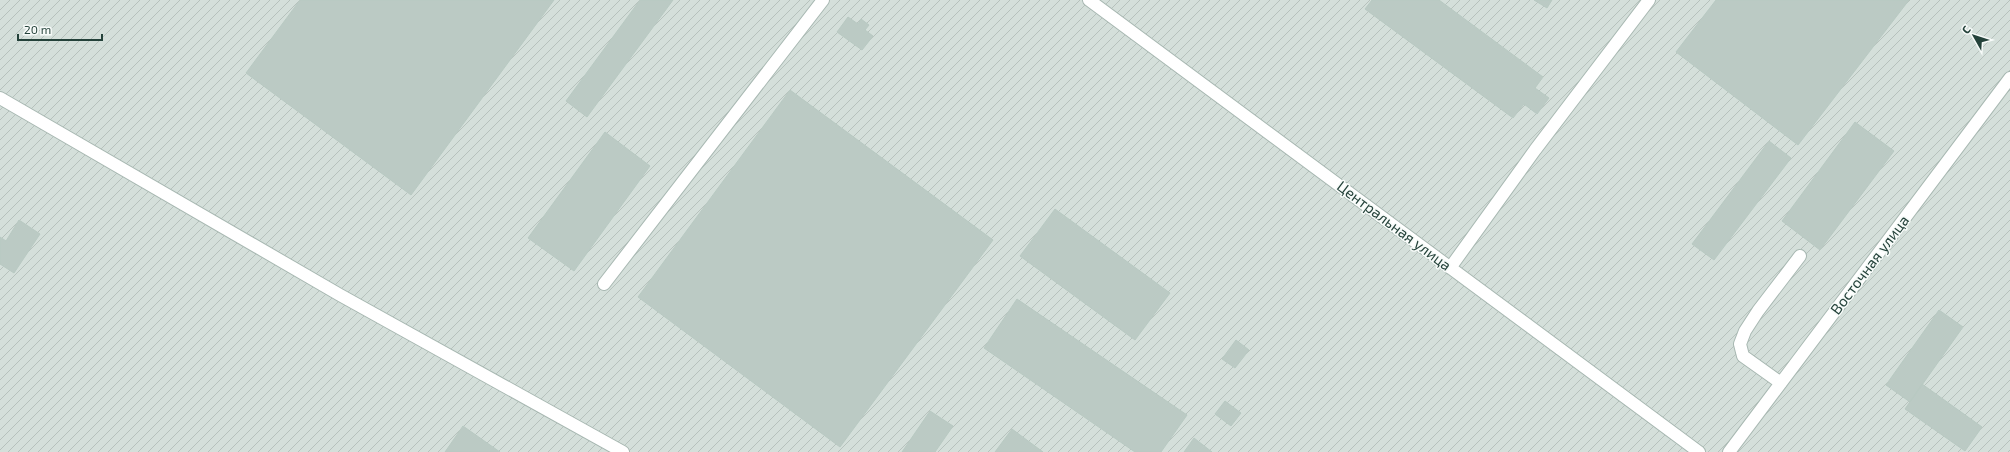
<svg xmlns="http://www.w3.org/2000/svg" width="2010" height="452" viewBox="0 0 2010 452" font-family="'Exo 2',sans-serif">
<defs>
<pattern id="industrial-furrows" width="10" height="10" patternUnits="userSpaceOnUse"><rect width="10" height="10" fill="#d4dfda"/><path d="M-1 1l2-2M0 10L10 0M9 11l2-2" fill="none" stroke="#b6c1bc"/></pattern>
</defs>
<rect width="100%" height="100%" fill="#e6efeb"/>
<path fill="url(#industrial-furrows)" d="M0 0H2010V452H0Z"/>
<path fill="#bbcac4" stroke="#b8c9c2" d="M300 0H554L411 195 246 73Z
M640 0H673L587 117 566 101Z
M1372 0H1439L1543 77 1535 88 1549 98 1537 114 1524 104 1513 118 1365 9Z
M1534 0H1552L1547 8Z
M1716 0H1909L1798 145 1676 52Z
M848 17 858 24 861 19 869 25 865 30 873 36 862 50 837 32Z
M790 90 993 240 840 447 638 297Z
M1855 122 1894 151 1820 250 1782 221Z
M605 132 650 166 574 271 528 238Z
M1769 141 1791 158 1714 260 1692 244Z
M1055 209 1170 293 1135 340 1020 256Z
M19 220 40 234 14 273 0 264V237L6 241Z
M1017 299 1187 415 1161 452H1135L984 348Z
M1939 310 1963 327 1910 402 1886 385Z
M1236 340 1249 350 1235 368 1222 359Z
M1922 384 1982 427 1965 451 1905 409Z
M1225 401 1241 413 1231 426 1215 414Z
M930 411 953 426 935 452H902Z
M463 426 500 452H445Z
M1012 429 1043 452H995Z
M1194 438 1212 452H1184Z"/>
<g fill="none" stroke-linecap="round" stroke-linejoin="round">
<g stroke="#a8b8b2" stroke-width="14">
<path id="minor" d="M1089 0 1699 452
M0 98 340 295 623 452
M1450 268 1535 150 1649 0
M604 284 823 0
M1781 383 1743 356 1740 344 1745 331 1758 311 1800 256
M1729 452 2010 78"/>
</g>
<use href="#minor" stroke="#fff" stroke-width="12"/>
</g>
<g text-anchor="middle" stroke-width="3" stroke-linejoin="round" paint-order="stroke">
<g font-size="15" fill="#24423a" stroke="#f7fbf9">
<text transform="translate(1394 226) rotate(37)" y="5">Центральная улица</text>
<text transform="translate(1870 265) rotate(-53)" y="5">Восточная улица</text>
</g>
</g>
<g transform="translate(1974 36) rotate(309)" stroke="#f7fbf9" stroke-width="3" paint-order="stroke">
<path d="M0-3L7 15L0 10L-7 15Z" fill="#24423a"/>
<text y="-6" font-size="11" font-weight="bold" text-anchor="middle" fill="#24423a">С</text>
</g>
<path d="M18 34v6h84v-6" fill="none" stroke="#24423a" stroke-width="2"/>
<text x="24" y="34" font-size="12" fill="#24423a" stroke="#f7fbf9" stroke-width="3" paint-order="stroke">20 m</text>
</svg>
